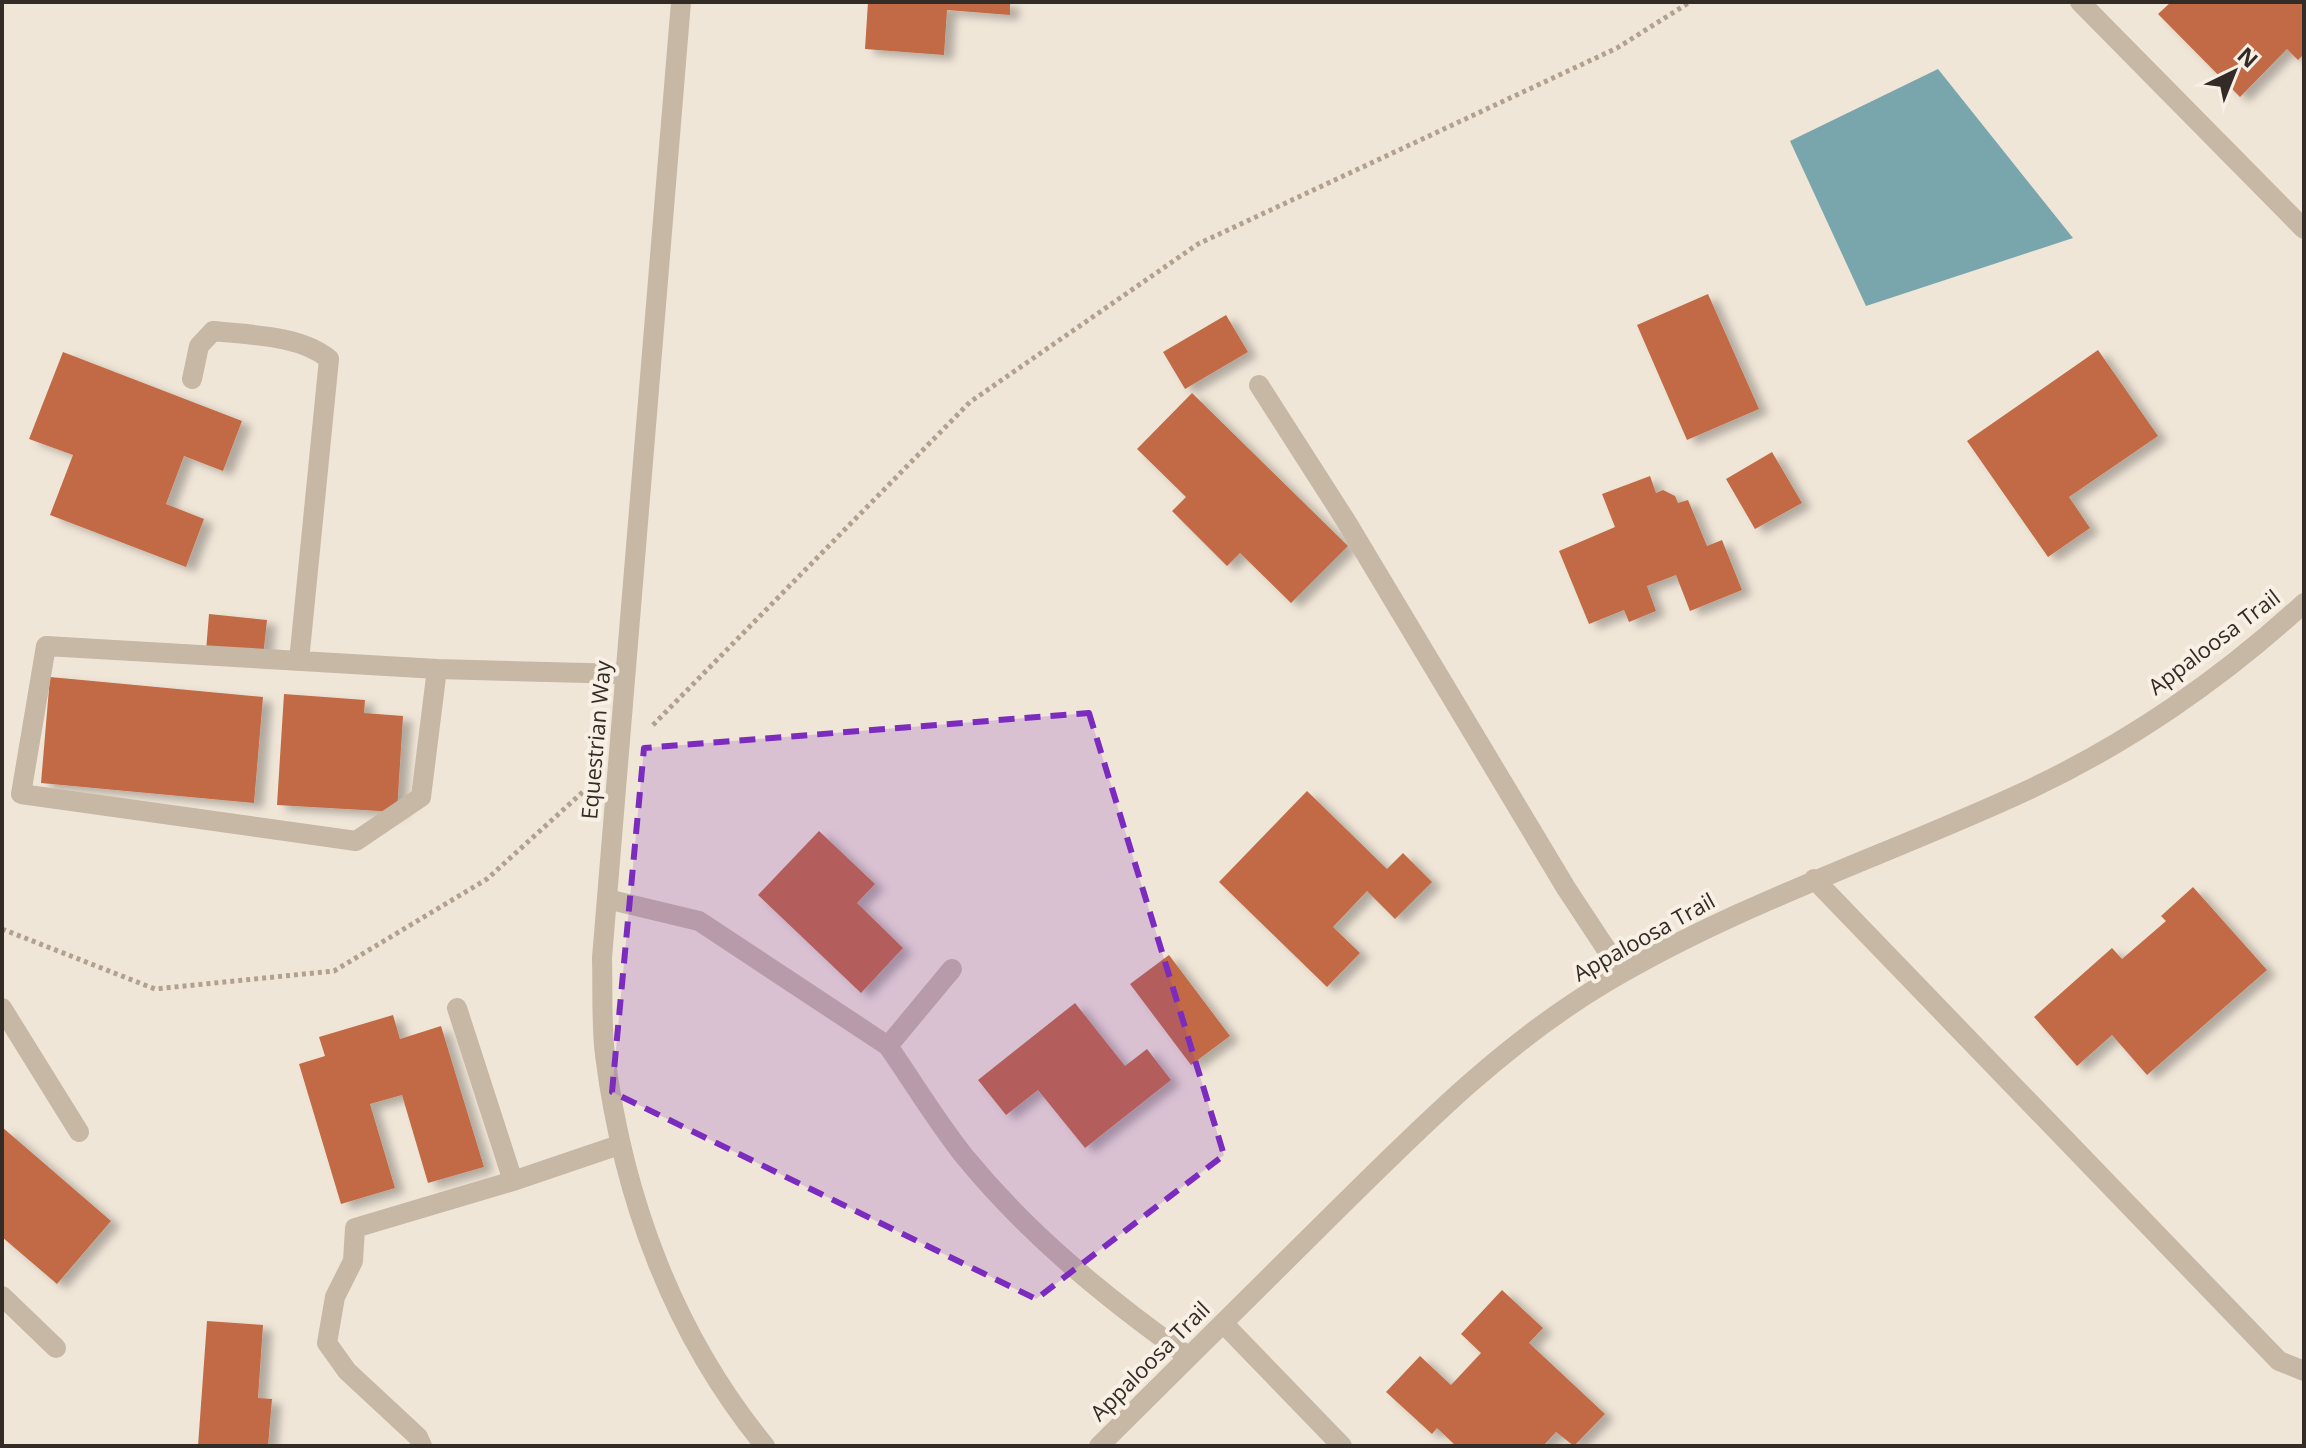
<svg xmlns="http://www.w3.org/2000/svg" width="2306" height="1448" viewBox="0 0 2306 1448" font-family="'Open Sans',sans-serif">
<defs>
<filter id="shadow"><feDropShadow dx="9" dy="5" stdDeviation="4" flood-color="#0004"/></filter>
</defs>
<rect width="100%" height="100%" fill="#f0e6d8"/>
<path fill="#78a6ac" d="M1938 69 2073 238 1866 306 1790 141Z"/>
<path fill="#c26b44" filter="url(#shadow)" d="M868 2H1010V15L947 10 944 55 865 49Z
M2171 2H2304V54L2298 60 2287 49 2240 97 2158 14Z
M1708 294 1759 409 1687 440 1637 325Z
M1226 315 1248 352 1185 389 1163 352Z
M2098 350 2158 436 2069 497 2090 528 2048 557 1967 441Z
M63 352 242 421 223 471 184 456 166 504 204 519 186 567 50 515 73 455 29 439Z
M1192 393 1348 546 1291 603 1240 553 1227 566 1172 511 1186 497 1137 449Z
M1772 452 1802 503 1755 529 1726 479Z
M1650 476 1656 493 1663 490 1675 496 1678 503 1688 500 1707 546 1722 540 1742 590 1690 611 1676 575 1647 586 1656 611 1629 622 1624 610 1589 624 1559 551 1615 527 1602 494Z
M209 614 267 620 263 657 206 651Z
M50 677 263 697 254 803 41 783Z
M284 694 365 700 364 713 403 716 397 812 277 805Z
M1307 791 1387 869 1403 853 1432 882 1395 919 1367 891 1333 927 1360 953 1327 987 1219 882Z
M819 831 875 884 857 903 903 948 861 993 758 895Z
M2193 887 2267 970 2147 1075 2112 1035 2077 1066 2034 1017 2112 948 2122 959 2166 921 2161 916Z
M1169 955 1230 1036 1191 1065 1130 984Z
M1075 1003 1125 1066 1147 1049 1171 1080 1085 1148 1038 1090 1006 1115 978 1080Z
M393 1015 400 1039 441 1026 484 1167 428 1183 402 1095 370 1104 395 1188 341 1204 299 1064 325 1056 319 1037Z
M2 1127 111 1221 57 1284 2 1237Z
M1502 1290 1543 1328 1529 1343 1605 1414 1574 1446 1556 1432 1543 1446H1456L1437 1428 1432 1434 1386 1392 1420 1356 1451 1385 1481 1353 1461 1334Z
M207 1321 263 1325 258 1398 272 1399 268 1446H198Z"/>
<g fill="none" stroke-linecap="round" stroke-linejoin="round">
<path stroke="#b3a18f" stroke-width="5" stroke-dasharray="4 4" stroke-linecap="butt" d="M653 725 970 402 1198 244 1617 48 1690 2
M2 929 155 989 334 971 487 879 585 790"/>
<path stroke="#c7b7a5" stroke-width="20" d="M681 2 602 958C603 990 601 1023 605 1055 623 1197 673 1334 765 1446
M2080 2 2304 229
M192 379 199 346 213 331C249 335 300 335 329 359L299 661
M1259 385 1346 521 1566 888 1622 973
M437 669 46 646 21 794 356 841 421 797 437 669 625 674
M1814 879 2279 1361 2304 1371
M607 899 699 921 888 1046 952 969
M2 1008 79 1132
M457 1008 513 1181 619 1145
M888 1046C913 1082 937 1122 965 1157 1029 1235 1106 1298 1189 1357
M2 1296 56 1348
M1223 1323 1342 1446
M422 1446 418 1437 347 1371 327 1343 335 1297 353 1261 355 1228 513 1181
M1099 1446C1178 1367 1258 1288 1338 1209 1421 1127 1504 1043 1605 983 1739 903 1886 856 2026 791 2127 744 2223 678 2304 603"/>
</g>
<path fill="#7b2cbf" fill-opacity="0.2" stroke="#7b2cbf" stroke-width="6" stroke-dasharray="16 10" stroke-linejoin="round" d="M1089 713 1224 1155 1036 1299 612 1092 644 748Z"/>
<g text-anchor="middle" stroke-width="8" stroke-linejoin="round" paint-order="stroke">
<g font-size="22" fill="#332b26" stroke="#f8f0e4">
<text transform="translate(2214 642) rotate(-37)" y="8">Appaloosa Trail</text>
<text transform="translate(596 740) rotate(-85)" y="8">Equestrian Way</text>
<text transform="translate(1644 937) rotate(-29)" y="8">Appaloosa Trail</text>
<text transform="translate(1150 1361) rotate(-45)" y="8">Appaloosa Trail</text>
</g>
</g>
<rect width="2306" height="1448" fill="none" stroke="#332b26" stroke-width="8"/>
<g transform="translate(2234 72) rotate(43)" stroke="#f8f0e4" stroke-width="6" paint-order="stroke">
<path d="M0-6L14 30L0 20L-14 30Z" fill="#332b26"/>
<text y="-12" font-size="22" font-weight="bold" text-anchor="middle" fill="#332b26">N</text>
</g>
</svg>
